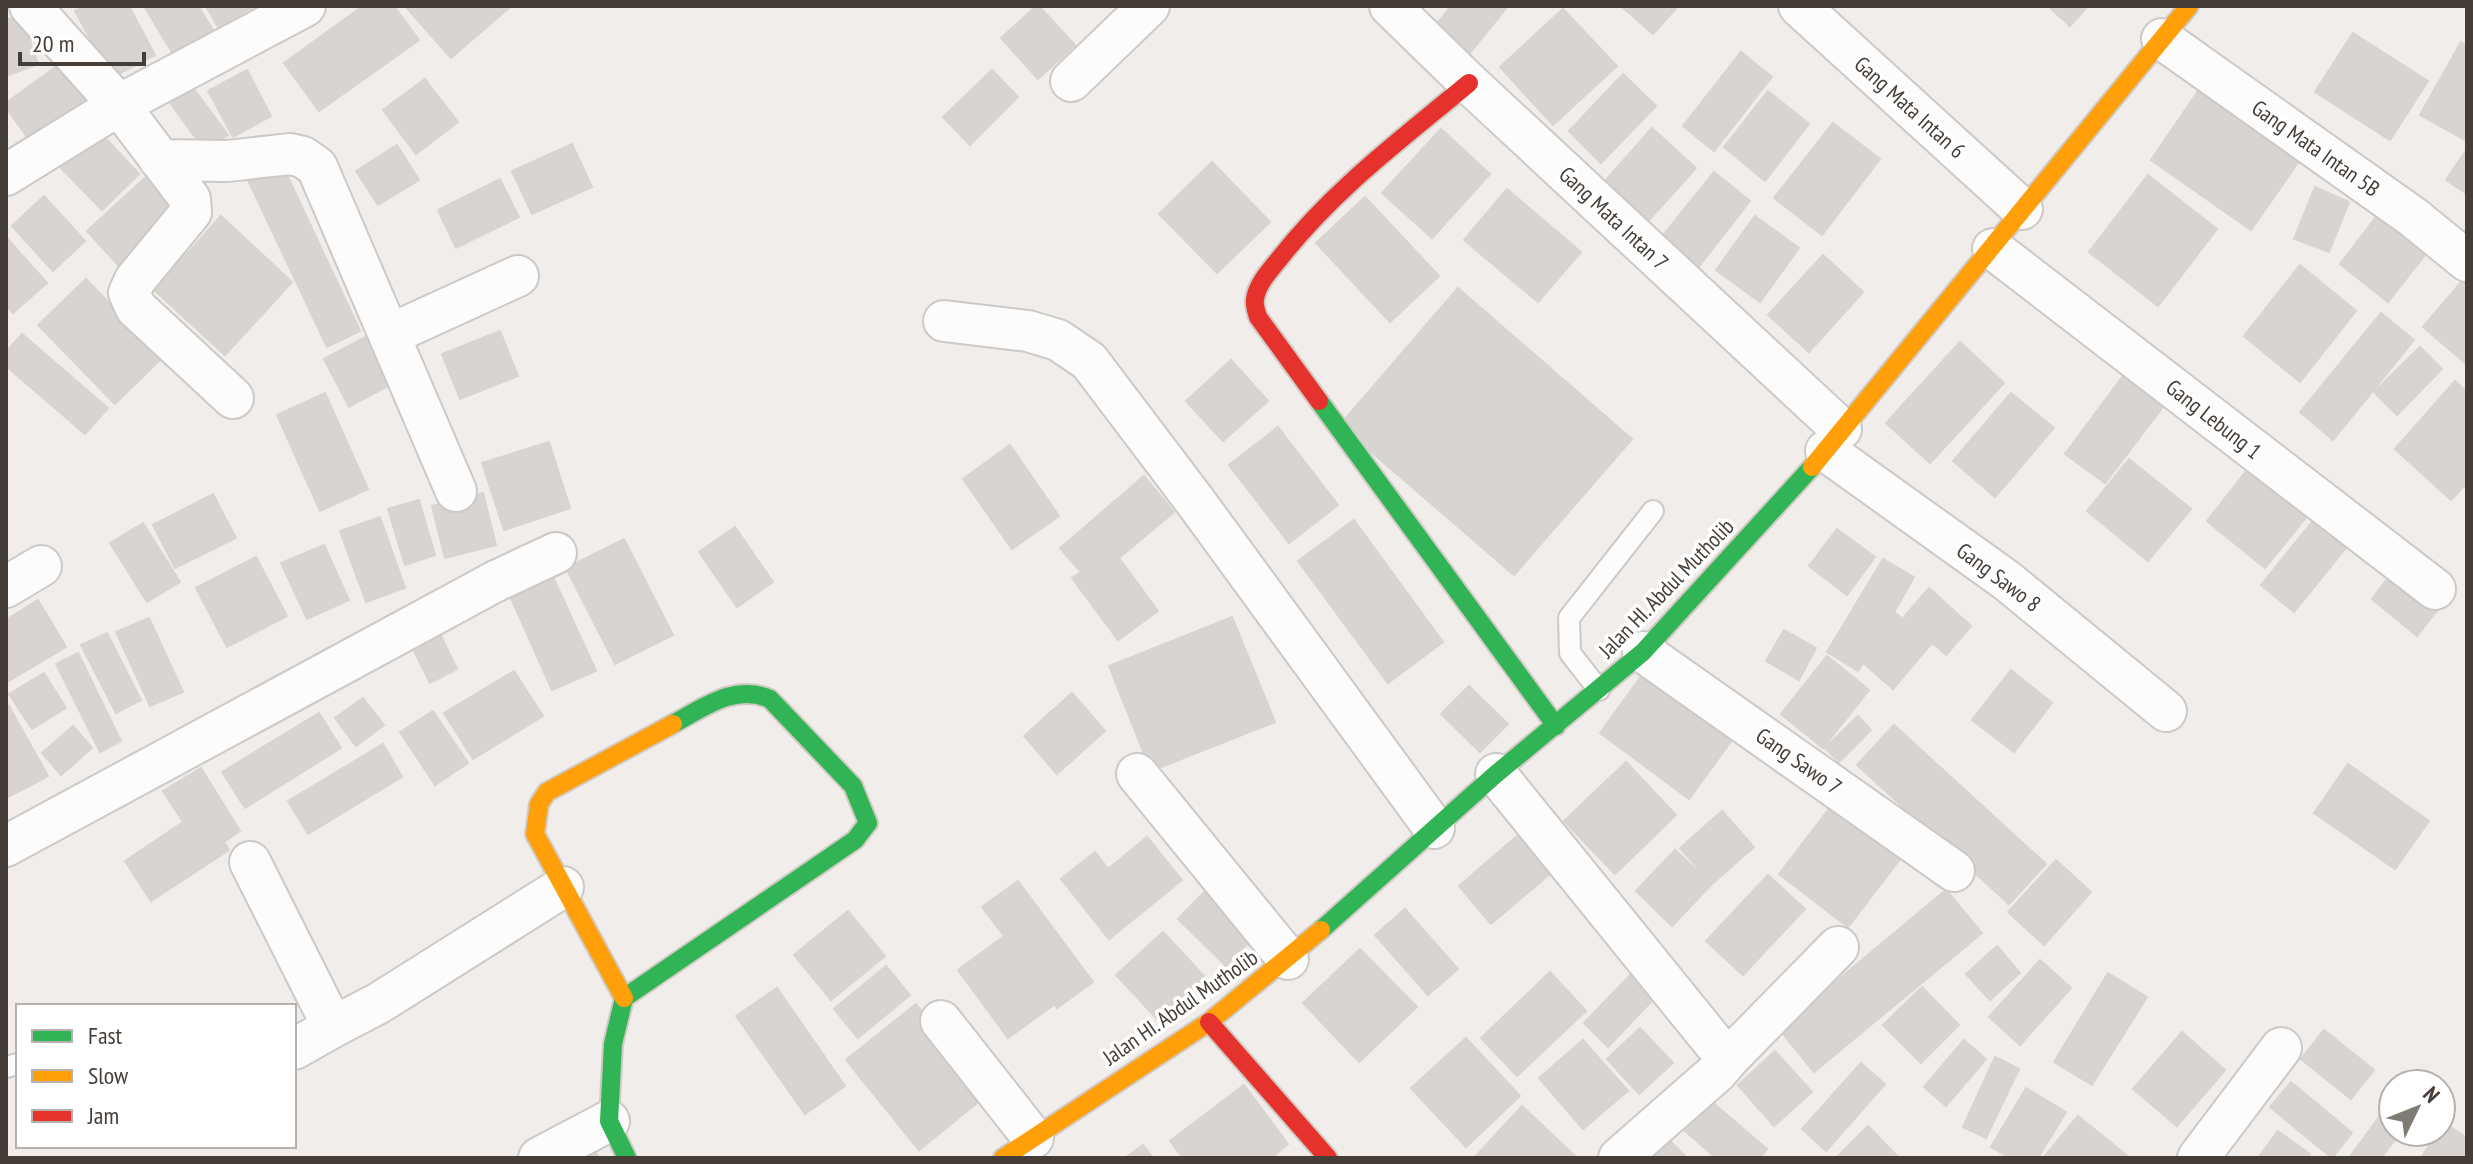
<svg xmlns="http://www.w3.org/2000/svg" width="2473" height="1164" viewBox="0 0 2473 1164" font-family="'PT Sans Narrow',sans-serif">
<rect width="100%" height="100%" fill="#f0edea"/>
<path fill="#d8d4d1" stroke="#d8d4d0" stroke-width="2" d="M84 6H129L155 55 111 78 75 11Z
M144 6H198L213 30 173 54Z
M206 6H255L218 27Z
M363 6H394L419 40 319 111 284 63Z
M405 6H511L451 58Z
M1036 6H1039L1075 45 1038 79 1001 38Z
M1451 6H1508L1469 54 1435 26Z
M1621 6H1678L1653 34Z
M2048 6H2088L2070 26Z
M1563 9 1617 66 1553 125 1500 67Z
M21 15 38 64 6 76V20Z
M2353 33 2428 81 2390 140 2315 92Z
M2461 42 2467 46V141L2420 115Z
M1741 52 1772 77 1714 151 1683 126Z
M64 61 91 98 31 142 6 108V103Z
M247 70 271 116 233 137 208 91Z
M992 70 1018 97 970 145 943 117Z
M1623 74 1656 106 1601 163 1569 131Z
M425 79 458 122 416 154 383 110Z
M188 81 228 135 205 151 166 97Z
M2203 84 2304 154 2251 230 2151 160Z
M1768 91 1809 124 1765 181 1724 147Z
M1833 123 1880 159 1822 235 1774 198Z
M1652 128 1696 168 1649 220 1606 180Z
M1441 129 1490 174 1432 238 1382 193Z
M99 131 139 174 102 210 61 168Z
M572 144 592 187 532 214 512 171Z
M397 145 419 180 378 205 356 171Z
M2467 149V194L2446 180Z
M280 160 360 331 327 347 246 176Z
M1212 162 1270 222 1217 273 1159 214Z
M1714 172 1750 201 1697 269 1660 239Z
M2148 175 2217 229 2158 306 2089 252Z
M147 176 179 211 119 266 87 231Z
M500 179 519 217 456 248 438 210Z
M2315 187 2349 202 2329 252 2294 239Z
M1507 189 1581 252 1538 302 1464 240Z
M44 196 85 241 53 271 12 226Z
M1365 197 1439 276 1390 322 1316 243Z
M2383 208 2432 246 2388 302 2340 264Z
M221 216 292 282 225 355 154 290Z
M1755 216 1799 248 1760 302 1716 270Z
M6 237 47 283 13 313 6 305Z
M1823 255 1863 292 1809 352 1768 315Z
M2300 265 2356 311 2300 382 2244 336Z
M2467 275V359L2464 362 2423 327Z
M86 279 162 358 115 404 38 325Z
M1458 288 1632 439 1514 575 1340 425Z
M2381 313 2414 340 2333 440 2300 412Z
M500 331 518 376 460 399 442 354Z
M22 334 108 408 85 434 6 366V352Z
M371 334 395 382 349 407 324 359Z
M1960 342 2004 383 1930 463 1886 423Z
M2420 347 2442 369 2397 415 2374 392Z
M1231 360 1268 401 1223 441 1186 401Z
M2126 372 2166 403 2105 483 2065 454Z
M2455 381 2467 392V483L2451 500 2395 449Z
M325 393 368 489 320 511 277 415Z
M2011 393 2054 428 1995 497 1953 461Z
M1278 427 1338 505 1289 543 1229 465Z
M549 442 570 508 504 530 482 463Z
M1010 445 1059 516 1012 549 963 479Z
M2258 456 2317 504 2265 568 2207 521Z
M2129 459 2191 509 2148 561 2087 511Z
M1144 476 1174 512 1119 558 1158 611 1118 640 1072 578 1081 572 1060 548Z
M483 493 496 545 445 558 432 506Z
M213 494 236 538 175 568 153 525Z
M419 500 435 555 405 565 388 509Z
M2325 506 2358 533 2294 612 2261 585Z
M380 517 405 588 366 602 340 531Z
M1354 520 1443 642 1388 683 1298 561Z
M143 523 180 582 147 602 110 543Z
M735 527 773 582 737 607 699 552Z
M1837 529 1875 557 1847 595 1809 566Z
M624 539 673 635 615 664 566 568Z
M324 545 349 600 307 619 281 563Z
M256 557 287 616 227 647 196 588Z
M1883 559 1914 577 1894 612 1932 643 1893 689 1863 663 1858 671 1827 652Z
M2397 566 2443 603 2417 636 2372 599Z
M549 568 596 671 552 690 506 587Z
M1929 588 1971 626 1946 655 1904 617Z
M38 600 66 647 7 682 6 620Z
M1232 617 1275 722 1151 771 1109 666Z
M149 618 183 692 150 706 116 632Z
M1784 630 1816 648 1799 680 1766 661Z
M107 633 141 700 116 713 81 645Z
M441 636 457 669 430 683 413 649Z
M78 653 121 741 100 752 56 664Z
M1827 656 1869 690 1823 748 1781 714Z
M1648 667 1737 733 1689 799 1600 733Z
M2011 670 2052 703 2014 752 1972 720Z
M514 671 543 716 473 759 444 713Z
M44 673 66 708 32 729 9 694Z
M1469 686 1508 724 1480 752 1441 714Z
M1072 693 1105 731 1057 774 1024 736Z
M363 698 384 725 356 746 335 718Z
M9 706 48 776 6 798V708Z
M433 711 468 763 435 785 400 732Z
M319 713 341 748 245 808 222 772Z
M1858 716 1871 730 1839 762 1825 748Z
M1894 725 2046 864 2009 904 1857 765Z
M73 726 92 748 61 775 42 753Z
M383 744 402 777 308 834 288 801Z
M1626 762 1676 815 1615 874 1564 821Z
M2348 764 2429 821 2395 869 2314 813Z
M201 768 240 831 224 842 229 850 151 901 125 861 183 822 163 791Z
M1832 805 1901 858 1848 927 1779 874Z
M1722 811 1754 847 1712 884 1680 848Z
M1526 828 1558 867 1491 924 1459 886Z
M1147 837 1182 880 1109 939 1061 879 1095 852 1108 869Z
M1675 850 1712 884 1672 926 1636 891Z
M2056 860 2091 892 2044 945 2008 912Z
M1768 875 1805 909 1743 975 1706 941Z
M1018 881 1093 982 1057 1008 1055 1004 1008 1038 958 970 1004 936 982 907Z
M1206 890 1254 937 1226 966 1178 919Z
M1946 890 1982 933 1814 1072 1779 1029Z
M1405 909 1458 969 1428 995 1375 935Z
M848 911 885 956 831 1000 794 955Z
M1163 932 1205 977 1158 1020 1116 975Z
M1997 946 2020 973 1990 1000 1966 974Z
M1360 949 1417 1007 1359 1062 1303 1003Z
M2040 960 2071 988 2020 1045 1989 1017Z
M1640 965 1664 988 1608 1047 1584 1023Z
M886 966 910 995 858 1038 834 1009Z
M1550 972 1586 1011 1517 1076 1481 1038Z
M2108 973 2147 997 2092 1085 2054 1062Z
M1922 987 1959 1025 1921 1063 1883 1025Z
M777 988 845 1086 805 1114 736 1016Z
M916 1004 988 1094 919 1150 846 1060Z
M1640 1028 1673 1063 1639 1094 1607 1059Z
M2324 1030 2374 1070 2351 1099 2301 1059Z
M2182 1032 2225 1070 2177 1126 2133 1089Z
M1466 1038 1520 1096 1466 1147 1411 1088Z
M1583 1040 1628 1091 1583 1129 1539 1078Z
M1964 1040 1986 1059 1946 1106 1924 1087Z
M1775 1051 1812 1092 1774 1126 1738 1085Z
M1995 1057 2019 1069 1986 1138 1963 1127Z
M1861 1063 1885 1084 1826 1151 1802 1129Z
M2291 1082 2352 1133 2332 1158 2270 1107Z
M1244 1085 1288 1144 1271 1158H1183L1170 1141Z
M2026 1088 2066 1112 2038 1158H2010L1991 1147Z
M1711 1101 1767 1149 1760 1158H1716L1685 1131Z
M2388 1105 2393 1108V1132H2401L2381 1158H2349Z
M1522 1106 1577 1158H1474Z
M2078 1116 2130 1158H2043Z
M2444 1123 2467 1138V1158H2421L2438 1132H2441Z
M1868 1126 1899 1158H1836Z
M2278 1131 2310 1154 2307 1158H2258Z
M1671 1142 1687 1158H1654Z
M1143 1145 1153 1158H1125Z
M594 1149 599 1158H578Z"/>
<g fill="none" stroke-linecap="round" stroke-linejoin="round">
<g stroke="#ccc9c6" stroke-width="24">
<path id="lane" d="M1599 690 1570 653 1569 618 1653 511
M6 1067 18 1064"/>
</g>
<g stroke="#ccc9c6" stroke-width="44">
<path id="street" d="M30 6 119 105 190 199 191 212 135 280 129 293 136 308 233 398
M1390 6 1469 83 1841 429
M1799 6 2022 209
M2162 39 2413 217 2467 261
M1071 81 1149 6
M160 160 227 161 290 154 303 157 317 167 456 491
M6 175 119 105 305 6
M1993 249 2435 589
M944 321 1028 331 1058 340 1089 361 1195 501 1434 828
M389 335 518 276
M1826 451 2006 580 2166 711
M6 587 41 566
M1643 652 1954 871
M1137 774 1288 959
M1496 774 1714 1043 1730 1057 1716 1073 1619 1158
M6 846 496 581 556 553
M250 862 333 1027 379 1003 563 887
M941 1021 1033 1138
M294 1049 333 1027
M1730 1057 1838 947
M539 1158 609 1121
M2198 1158 2281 1048"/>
</g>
<g stroke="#d0cac3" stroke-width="22">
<path id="fast" d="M1319 401 1556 726
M1321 930 1496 774 1643 652 1812 467
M627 1158 609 1121 613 1044 624 998 855 840 868 823 853 786 770 699C735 683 703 708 673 724"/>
</g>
<g stroke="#d0cac3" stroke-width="22">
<path id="slow" d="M1812 467 2189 6
M624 998 535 834 539 804 547 792 673 724
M1003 1158 1209 1022 1321 930"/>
</g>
<g stroke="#d0cac3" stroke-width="22">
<path id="jam" d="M1319 401 1258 317C1256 311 1254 305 1255 299 1257 284 1271 269 1280 258 1334 189 1403 138 1469 83
M1209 1022 1328 1158"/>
</g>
<use href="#lane" stroke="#fdfcfc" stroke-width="20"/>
<use href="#street" stroke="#fdfcfc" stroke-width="40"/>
<use href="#fast" stroke="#30b455" stroke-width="18"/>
<use href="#slow" stroke="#ff9f0a" stroke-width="18"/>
<use href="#jam" stroke="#e5322d" stroke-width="18"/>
</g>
<g text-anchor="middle" stroke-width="7" stroke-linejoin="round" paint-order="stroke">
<g font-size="22" fill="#453d37" stroke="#fff">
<text transform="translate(1910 107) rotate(42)" y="8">Gang Mata Intan 6</text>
<text transform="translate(2316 148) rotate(35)" y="8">Gang Mata Intan 5B</text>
<text transform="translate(1614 218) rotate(43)" y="8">Gang Mata Intan 7</text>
<text transform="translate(2214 419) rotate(38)" y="8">Gang Lebung 1</text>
<text transform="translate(1999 577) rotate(37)" y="8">Gang Sawo 8</text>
<text transform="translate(1666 588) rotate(-46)" y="8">Jalan HI. Abdul Mutholib</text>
<text transform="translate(1799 761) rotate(35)" y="8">Gang Sawo 7</text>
<text transform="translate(1180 1007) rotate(-35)" y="8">Jalan HI. Abdul Mutholib</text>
</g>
</g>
<rect width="2473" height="1164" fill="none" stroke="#453d37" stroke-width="16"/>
<rect x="16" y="1004" width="280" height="144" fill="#ffffff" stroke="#b5b1af" stroke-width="2"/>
<rect x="32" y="1030" width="40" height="12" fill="#30b455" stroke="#b5b1af" stroke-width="2"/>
<text x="88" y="1044" font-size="24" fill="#453d37">Fast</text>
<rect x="32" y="1070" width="40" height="12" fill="#ff9f0a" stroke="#b5b1af" stroke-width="2"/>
<text x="88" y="1084" font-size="24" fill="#453d37">Slow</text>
<rect x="32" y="1110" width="40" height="12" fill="#e5322d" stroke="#b5b1af" stroke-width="2"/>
<text x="88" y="1124" font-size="24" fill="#453d37">Jam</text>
<g transform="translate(2417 1108) rotate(47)"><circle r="38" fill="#ffffff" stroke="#b5b1af" stroke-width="2"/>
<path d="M0-6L14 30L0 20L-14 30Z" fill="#817b76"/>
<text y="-12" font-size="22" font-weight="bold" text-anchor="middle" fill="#453d37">N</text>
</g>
<path d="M20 52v12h124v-12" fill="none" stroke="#453d37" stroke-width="4"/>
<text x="32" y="52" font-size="24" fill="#453d37" stroke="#ffffff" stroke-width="6" paint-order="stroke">20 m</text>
</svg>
